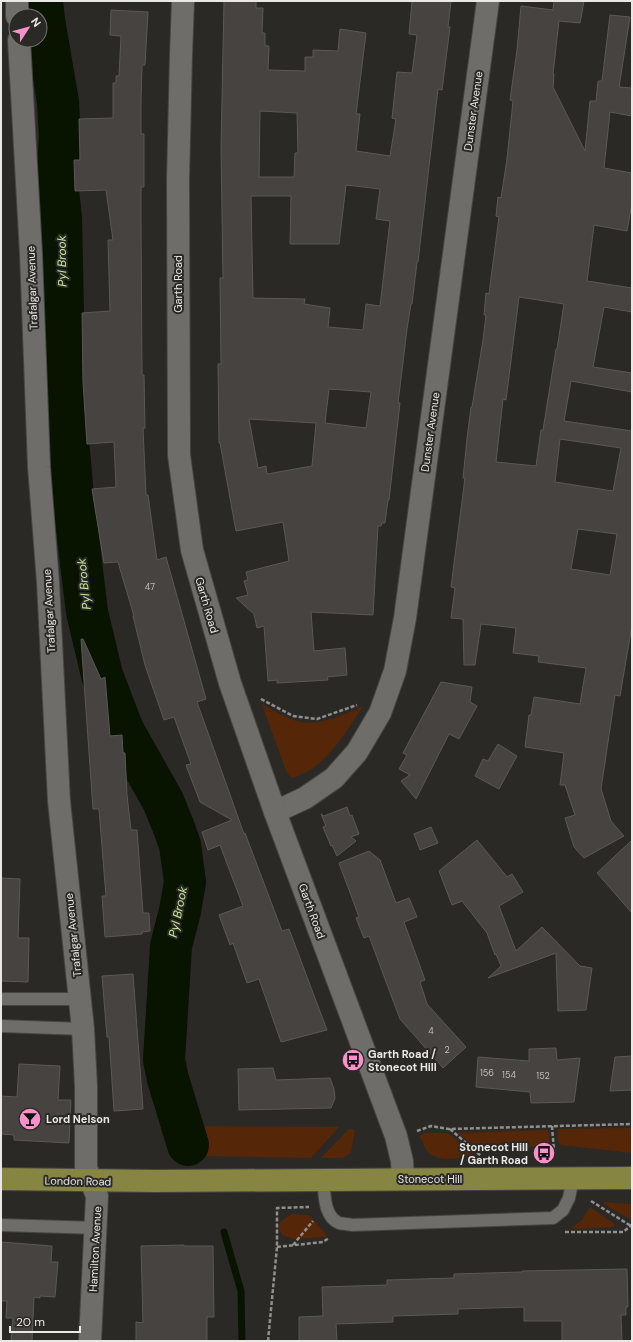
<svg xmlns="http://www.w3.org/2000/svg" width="633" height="1342" viewBox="0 0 633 1342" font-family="'DM Sans',sans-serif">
<rect width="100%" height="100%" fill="#2b2926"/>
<path fill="#562609" d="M262 704C274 711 287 719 301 722 319 726 346 714 363 706 346 732 324 771 291 778L286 771Z
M196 1126 339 1127 311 1158 202 1156Z
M632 1128V1153L561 1145 558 1141 557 1129Z
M349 1129H353L355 1130 351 1153 342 1158H321Z
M548 1130 550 1142 544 1147H511L484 1152 481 1151 457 1133Z
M424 1133H448L474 1154C460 1159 438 1163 427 1151 424 1147 422 1141 420 1136Z
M603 1202 632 1204V1220L605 1205Z
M590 1207 613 1223 615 1225 613 1227 574 1229 572 1227 582 1220Z
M292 1214 309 1215 327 1235 325 1237 293 1239 282 1235 279 1229 280 1222Z"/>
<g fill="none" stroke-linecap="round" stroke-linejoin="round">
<path stroke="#081300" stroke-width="7" d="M224 1232 241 1291 242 1341"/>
<path stroke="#081300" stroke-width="42" d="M42 1 44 20 58 102 60 137 57 181 61 218 65 406 73 496 87 612 102 675 123 730 163 801 174 828 180 845 185 882 180 911 171 946 164 1060 168 1079 188 1145"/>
</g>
<path fill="#464340" stroke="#5b5855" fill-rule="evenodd" d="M224 1H256V8H263L262 33H265V46H269L268 70 305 71V57H313V50L338 51 340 29 366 33 356 114H360L356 151 390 156 396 119 392 118 397 72 412 73 417 35 409 34 412 1H451L448 27H450L442 90 438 89 418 262H417L412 304H411L407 329 398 403H400L389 500H388L385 523H382L381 526H378L373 615 311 612 314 651 345 648 347 675 327 677 328 680 277 683V680L268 681 264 626 257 628 254 614 236 598 248 595 244 581 248 580 246 572 289 561 283 522 236 531 220 443H219L218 364H221L220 278H223L221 148ZM260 111 297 113 298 153H295L294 177H259ZM346 185 380 189 376 219 390 221 380 306 366 304 363 330 328 327 330 308 304 304 305 299 253 298 251 196H291L290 244H339ZM329 389 371 392 366 428 325 423ZM249 419 316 423 312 466 267 474 266 466 258 468Z
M554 1H584L580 23 559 21 553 74H554L553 87 585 151 590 101H596L598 81H602L610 15 630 17 619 87 632 88V116L610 112 604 168 632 173V203L627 231 594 225 587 281 632 288V312L604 307 593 367 632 373V392L571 381 564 421 632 431V625L620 696 615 695 601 789 611 821 624 836 584 858 574 847 565 818 575 815 565 785H560L564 753 525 747 529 715H531L534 697 580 704 586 668 538 662 539 656 513 653 516 628 481 624 475 665H464L463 619 451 618 455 588 451 587 465 478H463L467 439 471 407H472L483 340 486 315H484L486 293 489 294 499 217 496 216 498 197 501 198 507 159 513 101 510 100 517 50 521 6 553 10ZM519 297 564 304 557 349H556L543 430H541L536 466 496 462 503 399 506 400ZM560 439 621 448 613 491 555 482ZM578 529 617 534 610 575 571 569Z
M111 10 148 12 145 65H142L141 100V134H144V187H141V221L142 375H144L145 428H143L146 495H148L157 560 166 557 206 699 197 702 244 834 245 833 282 931 289 929 327 1030 281 1042 259 979 247 983 233 943 230 945 219 915 243 906 220 845 208 850 202 832 232 820 200 802 186 765 191 764 174 717 164 720 145 665 133 616H134L118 562 104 563 95 508 92 489 116 487 114 442 87 444 83 382 82 313 110 311 108 240H113L106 190 75 191 74 160H80L79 119 113 118V83H116V76H119L121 36 110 35Z
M81 639H83L101 679 105 677 110 736 122 735 123 753H125L127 795 131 830H137L143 913H149L150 931 142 932V934L105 937 102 896H106L104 872 99 809H93Z
M441 682 472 687 470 702 477 706 459 739 449 734 416 799 401 781 410 775 399 769 407 755 403 753Z
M498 744 517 756 499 789 475 776 483 759 488 761Z
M347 807 350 816 352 815 359 834 351 837 356 841 337 856 332 845 331 846 323 827 326 826 321 814 324 816Z
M431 827 438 843 420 850 414 834Z
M477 840 507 877 512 874 523 892 499 906 516 951 542 927 580 966 592 968 586 1010 558 1011 556 953 488 978 501 966 496 954 495 955 487 933 462 901 452 905 439 871Z
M632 840V913L597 873Z
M369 851 380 860 396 903 409 898 417 917 404 922 425 980 420 982 427 1004 466 1047 443 1068 400 1019 369 936 364 938 356 918 359 917 339 863Z
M1 878 20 879 18 938H29L28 982 1 981Z
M133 974 143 1109 114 1111 109 1037H107L102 976Z
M556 1048 557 1060 580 1058 574 1102 531 1103 530 1092 476 1087 478 1057 529 1061V1049Z
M632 1056V1090L610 1091 615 1057Z
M19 1064 60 1066 58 1100H71L69 1143 14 1140V1135L1 1134V1096L17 1097Z
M273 1068 276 1080 330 1078 334 1089 335 1098 331 1108 239 1110 238 1069Z
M1 1242 52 1246 51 1262H58L55 1297 40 1296V1298L34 1297 32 1341H11L13 1318H6L7 1301H1Z
M184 1245V1246H213L214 1317H207V1341H136V1322L143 1323 141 1246Z
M627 1269 628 1307H626V1315H621L622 1341H562V1321H524V1307L458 1309V1314L393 1316V1322L336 1324 337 1341H299V1317L323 1316 322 1287 387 1285V1280L454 1278V1274L522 1272V1271Z"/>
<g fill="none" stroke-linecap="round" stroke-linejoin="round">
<g stroke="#464543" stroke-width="14">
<path id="service" d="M1 999H79
M1 1026 83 1029
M323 1179C325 1193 323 1216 339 1223 342 1224 348 1224 352 1225L553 1218 563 1210 569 1198 573 1178
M1 1225 97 1228"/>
</g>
<g stroke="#464543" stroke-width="24">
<path id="minor" d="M17 1V16
M19 40 31 254 39 467 48 582 59 801 83 1029 86 1086V1168L97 1196 90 1341
M275 812 305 798 334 778 357 752 380 713 395 671 405 618 488 1"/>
</g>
<g stroke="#464543" stroke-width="24">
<path id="tertiary" d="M183 1 181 55 178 180 179 455 192 550 230 683 275 812 396 1136 402 1161 403 1179"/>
</g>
<g stroke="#464543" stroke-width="24">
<path id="trunk" d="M1 1179 155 1181 632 1178"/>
</g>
<path stroke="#918f8d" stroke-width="2.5" stroke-dasharray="4 2" stroke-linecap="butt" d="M261 699 293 716 317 719 357 705
M552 1126 554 1151
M450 1129 481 1156
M417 1131 431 1126 449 1129 632 1124
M591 1201 631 1226
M565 1232H623L632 1225
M293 1245 313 1221
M277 1247 323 1242 329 1238
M268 1341 277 1247V1208L309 1207"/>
<use href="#service" stroke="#6e6d69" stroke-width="12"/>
<use href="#minor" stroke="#6e6d69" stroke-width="22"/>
<use href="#tertiary" stroke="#6e6d69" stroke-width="22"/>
<use href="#trunk" stroke="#868541" stroke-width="22"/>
</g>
<defs>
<g id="bus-disc" transform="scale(1.15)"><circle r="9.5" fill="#f890ca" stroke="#2b2926"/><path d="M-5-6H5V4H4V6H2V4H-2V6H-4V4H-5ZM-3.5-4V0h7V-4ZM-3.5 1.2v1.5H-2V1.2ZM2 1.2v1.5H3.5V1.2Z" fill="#111"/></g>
<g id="bar-disc" transform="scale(1.15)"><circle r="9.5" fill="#f890ca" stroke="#2b2926"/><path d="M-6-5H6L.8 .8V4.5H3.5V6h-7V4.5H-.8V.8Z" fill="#111"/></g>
</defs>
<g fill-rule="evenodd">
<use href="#bus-disc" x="353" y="1060"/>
<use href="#bar-disc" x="30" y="1119"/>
<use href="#bus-disc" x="544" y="1153"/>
</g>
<g text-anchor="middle" stroke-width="4" stroke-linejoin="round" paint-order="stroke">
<g font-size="9" fill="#c0bfbc">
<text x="150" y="590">47</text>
<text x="431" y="1034">4</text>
<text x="447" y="1053">2</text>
<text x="487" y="1076">156</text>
<text x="509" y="1078">154</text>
<text x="543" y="1079">152</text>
</g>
<g font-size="11" fill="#e9e8e6" stroke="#2b2926">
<text transform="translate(473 111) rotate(-82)" y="4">Dunster Avenue</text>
<text transform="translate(178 284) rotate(-90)" y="4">Garth Road</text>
<text transform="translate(32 288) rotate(-92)" y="4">Trafalgar Avenue</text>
<text transform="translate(430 432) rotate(-82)" y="4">Dunster Avenue</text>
<text transform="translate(207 605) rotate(74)" y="4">Garth Road</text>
<text transform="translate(49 611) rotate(-93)" y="4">Trafalgar Avenue</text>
<text transform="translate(312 911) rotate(70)" y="4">Garth Road</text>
<text transform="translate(73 935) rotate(-96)" y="4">Trafalgar Avenue</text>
<text x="430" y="1183">Stonecot Hill</text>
<text transform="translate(78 1181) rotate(1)" y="4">London Road</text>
<text transform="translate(95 1249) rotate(-87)" y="4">Hamilton Avenue</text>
</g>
<g font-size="11" font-weight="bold" fill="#e9e8e6" stroke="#2b2926" text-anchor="start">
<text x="368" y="1058">Garth Road /<tspan x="368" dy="13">Stonecot Hill</tspan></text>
<text x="46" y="1123">Lord Nelson</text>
<text x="528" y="1151" text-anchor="end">Stonecot Hill<tspan x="528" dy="13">/ Garth Road</tspan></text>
</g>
<g font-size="12" font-style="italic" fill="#c5ed99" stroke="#2b2926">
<text transform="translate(62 261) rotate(-91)" y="4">Pyl Brook</text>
<text transform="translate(84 584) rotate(-96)" y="4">Pyl Brook</text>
<text transform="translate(178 912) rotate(-78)" y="4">Pyl Brook</text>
</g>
</g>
<rect width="633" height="1342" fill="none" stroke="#e9e8e6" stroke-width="4"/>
<g transform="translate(28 28) rotate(54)"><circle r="19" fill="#2b2926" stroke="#777573"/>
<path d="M0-3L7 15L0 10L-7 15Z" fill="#f890ca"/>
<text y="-6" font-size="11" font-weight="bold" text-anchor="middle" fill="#e9e8e6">N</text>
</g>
<path d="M10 1326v6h70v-6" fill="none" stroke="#e9e8e6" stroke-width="2"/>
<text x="16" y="1326" font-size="12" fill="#e9e8e6" stroke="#2b2926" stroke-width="3" paint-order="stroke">20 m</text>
</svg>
